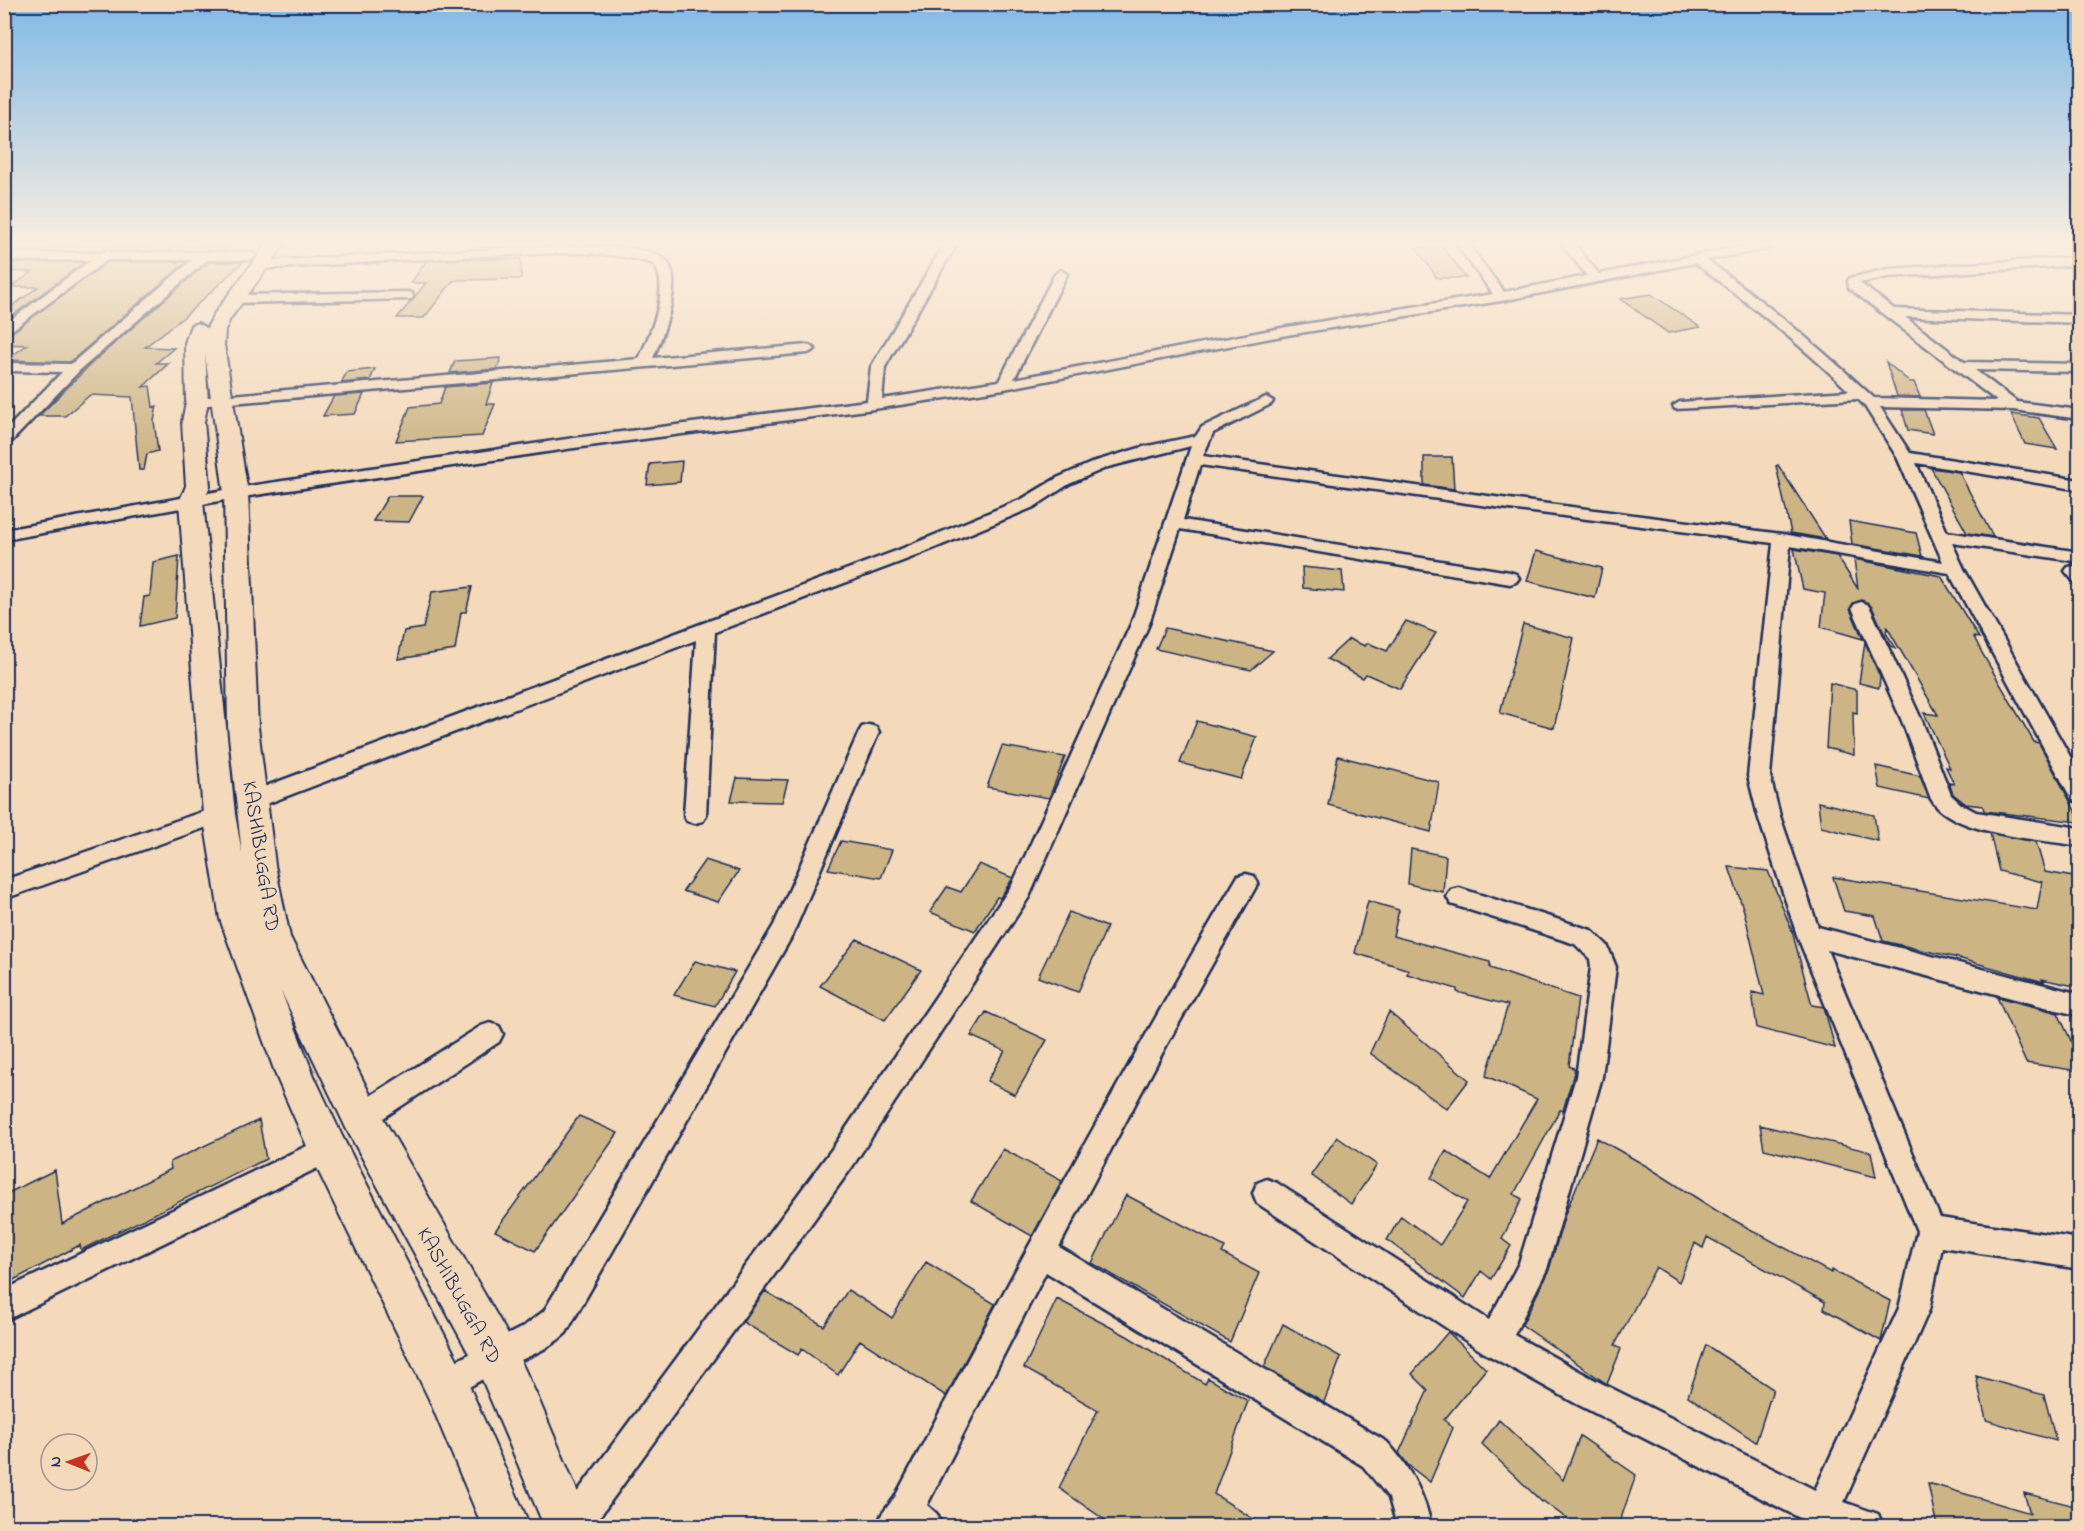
<svg xmlns="http://www.w3.org/2000/svg" width="2084" height="1531" viewBox="0 0 2084 1531" font-family="'Indie Flower',sans-serif">
<rect width="100%" height="100%" fill="#f4d9bb"/>
<filter id="ink" filterUnits="userSpaceOnUse"><feTurbulence type="fractalNoise" baseFrequency=".0167" numOctaves="2"/><feDisplacementMap in="SourceGraphic" scale="12" xChannelSelector="R" yChannelSelector="G"/><feConvolveMatrix kernelMatrix="1 2 1 2 8 2 1 2 1" color-interpolation-filters="sRGB"/></filter>
<g filter="url(#ink)">
<path fill="#ccb484" stroke="#1b2f5e" stroke-width="1.5" d="M27 245H230L224 250 113 251 106 248 100 251H19Z
M1443 247 1466 278H1437L1416 248Z
M466 259H521V279L457 280 453 281 424 318H397L426 283H411L426 261Z
M84 262 4 322V312L38 287H11L32 272 4 271V263Z
M108 262H186L70 362 6 360 27 345 4 344V338Z
M208 262H243L185 316 145 347 174 348 156 363H169L143 387 150 386 153 407 157 406 154 421 158 451 147 454 144 470H139L132 397 90 395 65 416H39L93 362Z
M1651 294 1657 298 1700 327 1668 333 1620 299Z
M501 358 497 369 450 373 455 361Z
M1886 362 1910 382H1914L1920 397 1897 396Z
M375 369 370 380 341 383 347 372Z
M493 383 486 404H495L482 436 396 441 410 407 439 404 445 387Z
M364 394 355 414 323 416 334 396Z
M1902 410H1924L1933 434 1908 430Z
M2011 414 2039 418 2057 449 2025 444Z
M1424 457H1452L1454 489 1424 485Z
M682 461 680 482 647 485 650 464Z
M1778 465 1826 539 1791 533 1776 466Z
M1931 468 1959 472 1993 537 1967 533Z
M388 496H423L409 522 373 521Z
M1849 521 1916 533 1922 556 1852 544Z
M1794 549 1837 556 1858 589 1854 559 1941 576 1979 638 1974 637 1982 653 2034 742 2039 743 2079 818V822L1984 811 1983 806 1966 804 1953 794 1949 783 1954 784 1946 767 1950 768 1924 713 1938 715 1887 627 1886 633 1896 648 1890 646 1872 607 1862 600 1853 603 1850 609 1863 639 1821 627 1825 593 1803 589Z
M1536 551 1602 568 1595 598 1527 581Z
M179 556 175 618 140 626 144 597 150 596 153 562Z
M1302 567 1342 571 1344 592 1303 588Z
M472 587 466 612H461L455 650 398 659 404 631 423 628 432 592Z
M1406 621 1436 633 1400 689 1366 674 1363 678 1327 659 1349 639 1365 646 1368 643 1387 651Z
M1523 624 1574 638 1554 728 1500 713Z
M1165 628 1273 651 1251 670 1156 649Z
M1865 642 1880 677 1879 688 1859 683Z
M1830 683 1857 690V713L1853 712 1854 755 1826 748Z
M1197 721 1257 737 1241 779 1180 763Z
M1002 746 1065 757 1049 798 987 787Z
M1338 756 1439 782 1431 832 1328 805Z
M1876 766 1920 776 1929 799 1880 788Z
M737 778 788 780 782 802 731 801Z
M1818 802 1874 815 1878 841 1821 827Z
M1990 833 2036 842 2045 872 2079 878V987L2042 979 2044 982 1958 958 1883 941 1875 916 1844 911 1833 877 2037 910 2042 882 1999 871Z
M841 841 892 850 881 878 828 869Z
M1411 849 1446 856 1443 892 1408 884Z
M705 860 739 871 718 902 683 891Z
M979 864 1013 878 1000 898 997 897 975 931 930 912 947 887 961 892Z
M1729 867 1768 871 1792 931 1812 1005 1824 1007 1835 1048 1757 1028 1752 992 1764 995 1744 911Z
M1368 901 1399 910 1393 936 1490 962V968L1578 998 1569 1066 1575 1069 1563 1111 1560 1110 1514 1194 1522 1199 1502 1239 1511 1246 1491 1279 1481 1271 1465 1298 1387 1240 1401 1216 1440 1245 1467 1202 1431 1178 1446 1151 1490 1179 1537 1099 1486 1076 1508 1005 1457 992V989L1407 974 1409 970 1355 953Z
M1069 912 1107 927 1078 992 1038 977Z
M857 939 921 970 885 1020 820 986Z
M695 961 735 972 715 1006 674 995Z
M1997 997 2058 1013 2079 1058V1071L2026 1063Z
M986 1012 1047 1040 1015 1095 987 1081 1005 1051 971 1036Z
M1389 1012 1469 1080 1447 1109 1370 1053Z
M579 1116 618 1133 535 1251 495 1231Z
M259 1120 266 1159 81 1250 80 1245 4 1285V1195L55 1170 62 1224 171 1169 170 1162Z
M1760 1125 1871 1152 1876 1177 1764 1149Z
M1337 1137 1377 1165 1351 1204 1311 1175Z
M1597 1138 1648 1167 1717 1211 1831 1273 1832 1270 1890 1301 1881 1341 1824 1309 1825 1302 1707 1237 1703 1248 1695 1243 1679 1282 1656 1267 1615 1345 1621 1349 1607 1384 1522 1325 1549 1270 1565 1214Z
M1003 1149 1062 1181 1032 1236 971 1201Z
M1126 1195 1225 1247 1222 1253 1259 1273 1230 1342 1092 1263Z
M926 1262 995 1304 946 1396 860 1340 838 1375 802 1349 798 1355 743 1322 765 1291 824 1326 848 1290 892 1318Z
M1057 1299 1127 1336 1205 1384 1208 1378 1248 1401 1214 1494 1266 1527H1115L1059 1488 1098 1410 1024 1368Z
M1283 1324 1341 1357 1324 1402 1264 1367Z
M1448 1332 1486 1369 1444 1420 1453 1428 1430 1482 1408 1465 1399 1453 1428 1390 1412 1374Z
M1706 1345 1773 1389 1756 1442 1688 1396Z
M1976 1376 2044 1395 2056 1441 1986 1420Z
M1499 1420 1563 1480 1580 1436 1636 1475 1618 1527H1578L1543 1501 1542 1502 1482 1444Z
M1928 1483 2030 1513 2024 1493 2079 1507V1527H1937Z"/>
<g fill="none" stroke-linecap="round" stroke-linejoin="round">
<g stroke="#1b2f5e" stroke-width="5">
<path id="minor" d="M944 245H956L885 367 882 399 999 381 1055 274 1061 270 1067 274 1014 379 1287 327 1493 294 1457 245H1469L1504 292 1587 276 1563 245H1575L1599 274 1749 245H1773L1767 249 1707 260C1766 303 1821 349 1874 398L1997 401 1849 288 1848 281 1850 278 1888 269 2080 257V265L1888 277 1860 283 1894 309 2080 315V323L1905 317 1964 362 2080 364V372L1975 370 2017 402 2080 410V419L2013 410 1880 407 1910 453 2080 480V490L1916 463 1947 532 2080 552V562L1952 543 1964 569 2080 774V802L2072 800 1949 573 1790 546 1770 776 1780 816 1818 927 2080 994V1016L1827 950 1940 1218 2080 1239V1269L1942 1247 1929 1310 1844 1502 1878 1514 1883 1526H1799L1802 1519 1575 1403 1483 1352 1257 1203 1253 1193 1257 1183 1267 1179 1277 1183 1489 1320 1519 1263 1576 1077 1591 967 1590 959 1575 944 1451 904 1447 897 1451 890 1459 888 1591 930 1607 945 1616 967 1602 1077 1547 1269 1514 1335 1597 1381 1815 1490 1899 1308 1917 1231 1797 935 1758 816 1748 776 1773 543 1509 509 1200 465 1183 520 1510 572 1516 574 1519 578 1516 582 1510 584 1180 529 1149 624 1029 897 852 1167 593 1526H556L561 1514 832 1149 1012 885 1131 624 1191 446 1108 467 1069 484 1034 507 908 559 715 632 706 815 703 821 695 823 687 821 684 815 696 640 261 806 253 808 245 806 242 800 245 794 896 551 1022 499 1057 478 1096 461 1143 447 1196 436 1202 427 1266 397 1273 401 1271 404 1213 433 1203 456 1509 499 1782 534 1943 562 1897 457 1864 405 1858 399 1675 409 1673 406 1680 402 1849 391C1800 344 1749 303 1695 263L1501 301 1287 335 1004 389 874 409 574 448 236 498 4 540V530L236 488 574 438 867 401 871 367Z
M535 247C565 247 639 242 663 258 687 274 662 338 653 358L808 345 815 349 808 353 197 406 190 402 197 398 639 359C650 334 671 290 654 264 608 249 556 253 508 255 425 258 343 264 260 269L254 265 260 261Z
M107 250 112 253 250 252 256 256 250 260H207L79 371 9 444 4 446V432L62 372 4 371V363L71 364 192 260H107L4 336V325L91 260 4 261V253H101Z
M407 292 412 293 413 296 412 299 235 303 228 299 235 295Z
M2074 566 2080 567V583L2074 582 2065 571 2068 567Z
M1861 602 1867 604 1870 608 1922 721 1951 795 1961 804 1976 812 2080 828V846C2041 839 1951 835 1931 799L1902 721 1852 608 1855 604Z
M869 725 876 727 879 732 792 936 566 1333C547 1351 523 1358 500 1370 481 1379 464 1391 445 1399L434 1394 429 1383 434 1372 523 1327 544 1311 774 925 859 732 862 727Z
M219 806 227 808 230 814 227 820 4 899V880Z
M1246 874 1254 876 1258 883 1166 1046 1059 1247 1387 1442C1409 1467 1425 1494 1431 1526H1397L1389 1498 1363 1466 1046 1272 927 1505 937 1514 942 1526H877L882 1514 895 1497C1005 1288 1117 1080 1238 876Z
M490 1023 499 1026 503 1034 499 1042 371 1126 361 1130 351 1126 347 1117 351 1108 481 1026Z
M328 1136 338 1140 342 1149 338 1158 4 1321V1290Z"/>
</g>
<g stroke="#1b2f5e" stroke-width="4">
<path id="secondary" d="M266 245H284L230 319 225 331 224 345 248 493 258 727 275 865 290 937 375 1104 511 1340 538 1398 592 1526H544L479 1372 347 1130 281 991 314 1076 342 1136 461 1367 530 1526H482L429 1399 314 1162 277 1078 220 919 203 814 179 502 186 486 182 422 186 402 185 343 191 325 198 323 207 328 214 314ZM205 354 224 493 228 727 242 854 235 814 203 502 210 486 204 422 208 402Z"/>
</g>
<use href="#minor" fill="#f4d9bb" fill-rule="evenodd"/>
<use href="#secondary" fill="#f4d9bb" fill-rule="evenodd"/>
</g>
</g>
<linearGradient id="sky" x2="0" y2="1"><stop stop-color="#81b9e7"/><stop offset="0.53" stop-color="#faeee0"/><stop offset="1" stop-color="#faeee0" stop-opacity="0"/></linearGradient>
<rect width="2084" height="459" fill="url(#sky)"/>
<g text-anchor="middle" stroke-width="4.5" stroke-linejoin="round" paint-order="stroke">
<g font-size="21" fill="#1b2f5e" stroke="#f4d9bb">
<text transform="translate(262 856) rotate(81)" y="7">KASHIBUGGA RD</text>
<text transform="translate(460 1295) rotate(61)" y="7">KASHIBUGGA RD</text>
</g>
</g>
<rect width="2084" height="1531" fill="none" stroke="#f4d9bb" stroke-width="24"/>
<rect x="12" y="12" width="2060" height="1507" fill="none" stroke="#1b2f5e" stroke-width="2" filter="url(#ink)"/>
<g transform="translate(69 1462) rotate(271)"><circle r="28" fill="#f4d9bb" stroke="#9d9596" stroke-width="1.5"/>
<path d="M0-4.5L10 22L0 15L-10 22Z" fill="#c8321e"/>
<text y="-9" font-size="16" font-weight="bold" text-anchor="middle" fill="#1b2f5e">N</text>
</g>
</svg>
